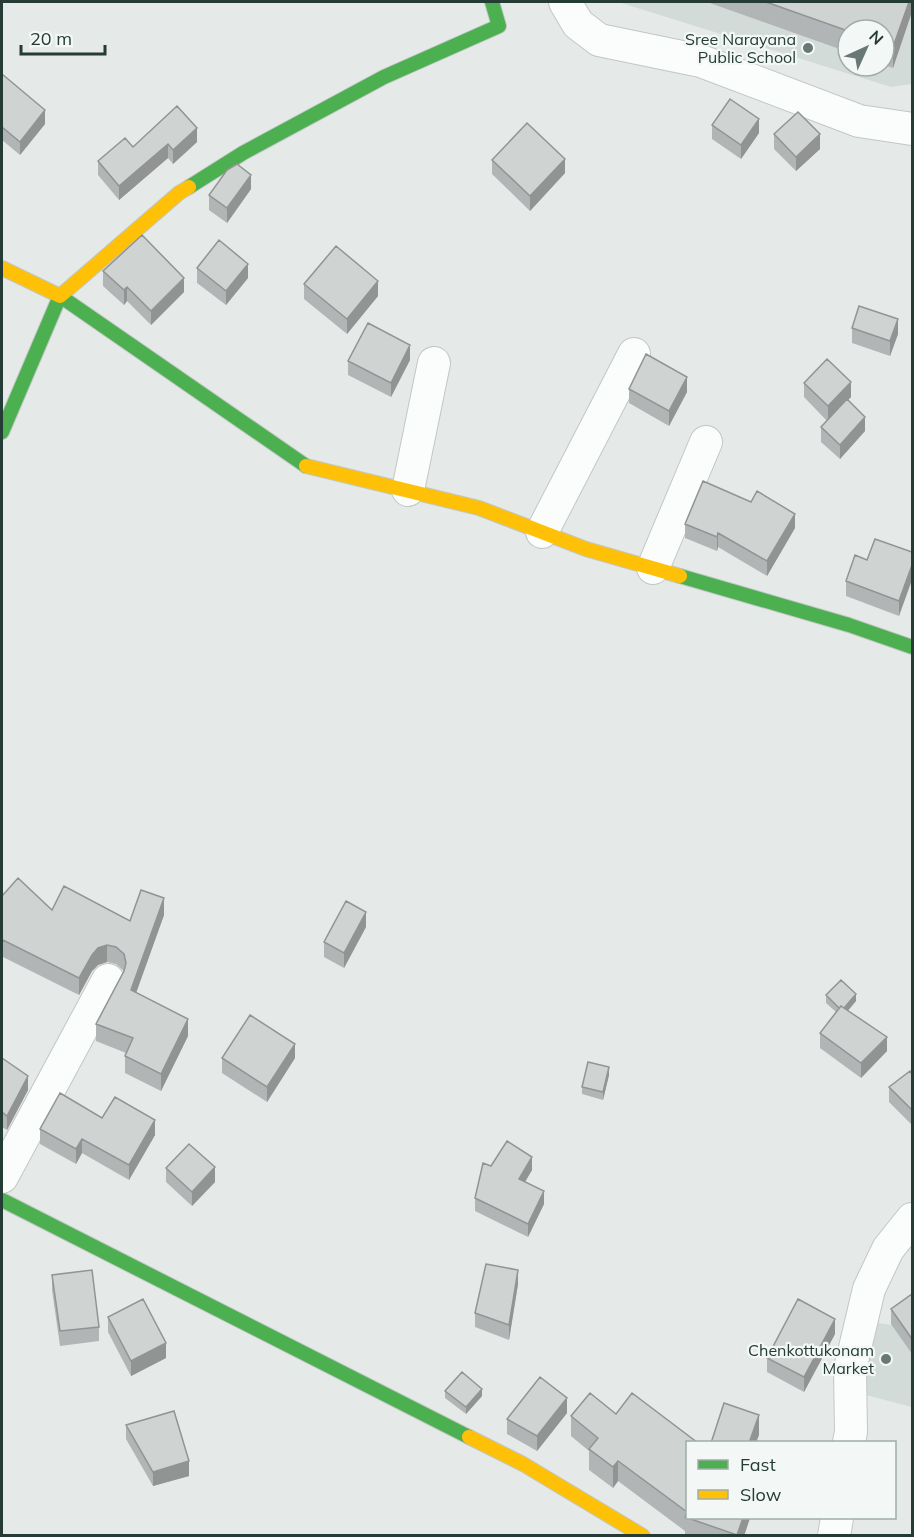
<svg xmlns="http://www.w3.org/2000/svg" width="914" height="1537" viewBox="0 0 914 1537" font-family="Mulish,sans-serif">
<rect width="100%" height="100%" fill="#e5eae8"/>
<path fill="#d3dbd8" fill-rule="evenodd" d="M618 2H912V84L891 87ZM848 30H884V66H848Z
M872 1322 912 1328V1407L850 1391Z"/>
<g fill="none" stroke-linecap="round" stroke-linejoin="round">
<g stroke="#c2c7c5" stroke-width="34">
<path id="street" d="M565 2 578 24 599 40 701 61 859 121 912 129
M408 490 434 363
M542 532 634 354
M653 568 706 442
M2 1177 108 980
M849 1442 851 1432 850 1369 869 1289 888 1249 912 1219
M834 1536 837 1518"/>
</g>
<g stroke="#c0c7c5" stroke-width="16">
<path id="fast" d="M189 187 243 153 384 77 499 26 492 2
M2 432 60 296 306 466
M680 576 849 625 912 647
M2 1200 469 1437"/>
</g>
<g stroke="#c0c7c5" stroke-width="16">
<path id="slow" d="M2 268 60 296 179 193 189 187
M306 466 479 508 586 549 680 576
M469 1437 523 1464 643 1536"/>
</g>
<use href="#street" stroke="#fbfcfc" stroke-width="32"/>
<use href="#fast" stroke="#4caf50" stroke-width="14"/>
<use href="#slow" stroke="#ffc107" stroke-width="14"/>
</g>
<path fill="#b2b5b5" d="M707 2H912L893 68 884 65V30H848V52Z
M2 66 3 75 45 124 20 155 2 140Z
M712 125 759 133 741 159 712 139Z
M774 134 820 149 796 171 774 149Z
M197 142 173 164 168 158 119 200 98 175V161L133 147Z
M492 160 565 173 530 211 492 174Z
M251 189 227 223 209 210V195Z
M197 268 248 278 226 305 197 283Z
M103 271 184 292 151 325 127 301 124 305 103 286Z
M304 284 378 296 347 334 304 299Z
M852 328 898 334 890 356 852 343Z
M410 360 391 397 348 375V361Z
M804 383 851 397 847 400 865 431 840 459 821 442V427L827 421 804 397Z
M629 389 687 392 669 426 629 403Z
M685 524 795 528 767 576 718 547 717 551 685 538Z
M912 552 899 616 846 596V581Z
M2 896 52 910 130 921 164 915 136 993 188 1036 161 1091 125 1073V1056L126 1053 96 1041V1024L124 971 116 964 107 962 98 965 92 971 79 995 3 957Z
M366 927 344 968 324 957V942Z
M826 995 856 1001 848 1011 887 1051 861 1078 820 1048V1033L836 1012 826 1003Z
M2 1058 28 1090 7 1130 2 1127Z
M222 1058H295L267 1102 222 1073Z
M912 1074V1125L889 1102V1087Z
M609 1075 603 1100 582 1094V1087Z
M102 1118 155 1135 129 1180 82 1153 76 1164 40 1144V1129Z
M491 1166 532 1170 525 1182 544 1204 528 1237 475 1211V1198Z
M166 1168 215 1182 192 1206 166 1182Z
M52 1275 99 1327V1341L60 1346 52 1290Z
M518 1284 509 1340 475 1327V1313Z
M912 1294V1354L891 1324V1309Z
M108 1317 166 1358 131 1376 108 1332Z
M835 1334 804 1392 767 1372V1358Z
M445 1391 482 1396 466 1414 445 1398Z
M567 1413 537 1451 507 1434V1419Z
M616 1414 698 1443 687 1518H750L744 1536H685V1531L618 1481 613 1488 589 1470V1451L571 1436V1416Z
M126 1425 189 1476 153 1486 126 1439Z"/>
<path fill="#919493" d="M909 2H912V12L893 68V47Z
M45 110V124L20 155V142Z
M759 119V133L741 159V145Z
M197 128V142L173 164V150Z
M820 134V149L796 171V157Z
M168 144V158L119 200V186Z
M565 159V173L530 211V196Z
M251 175V189L227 223V208Z
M248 264V278L226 305V291Z
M184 278V292L151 325V311Z
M378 281V296L347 334V319Z
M127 287V301L124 305V290Z
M898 319V334L890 356V341Z
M410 345V360L391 397V383Z
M687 377V392L669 426V411Z
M851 382V397L828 421V406Z
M865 417V431L840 459V445Z
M795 514V528L767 576V561Z
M718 533V547L717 551V537Z
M912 565V580L899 616V601Z
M164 898V915L131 1007V990Z
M366 912V927L344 968V953Z
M3 940V957L2 960V943Z
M107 945V962L98 965 92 971 79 995V978L92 955 98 948Z
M856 994V1001L842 1017V1010Z
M188 1019V1036L161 1091V1074Z
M887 1037V1051L861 1078V1063Z
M295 1044V1058L267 1102V1087Z
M609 1067V1075L603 1100V1092Z
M28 1076V1090L7 1130V1116Z
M155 1120V1135L129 1180V1165Z
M82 1139V1153L76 1164V1149Z
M532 1157V1170L519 1192V1179Z
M215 1167V1182L192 1206V1192Z
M544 1191V1204L528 1237V1224Z
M518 1270V1284L509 1340V1325Z
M835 1319V1334L804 1392V1377Z
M166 1343V1358L131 1376V1361Z
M482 1389V1396L466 1414V1407Z
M567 1398V1413L537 1451V1436Z
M759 1415V1435L756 1443H749Z
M189 1461V1476L153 1486V1472Z
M618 1461V1481L613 1488V1467Z
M743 1518H750L744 1536H737Z"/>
<path fill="#cfd3d2" stroke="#919493" stroke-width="1.5" d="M766 2H909L893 47 884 44V30H848V31Z
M2 74 45 110 20 142 2 127Z
M730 99 759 119 741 145 712 125Z
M177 106 197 128 173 150 168 144 119 186 98 161 125 138 133 147Z
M798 112 820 134 796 157 774 134Z
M527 123 565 159 530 196 492 160Z
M237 164 251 175 227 208 209 195 227 170Z
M142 235 184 278 151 311 127 287 124 290 103 271Z
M219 240 248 264 226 291 197 268Z
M336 246 378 281 347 319 304 284Z
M859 306 898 319 890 341 852 328Z
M368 323 410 345 391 383 348 361Z
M646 354 687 377 669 411 629 389Z
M827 359 851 382 828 406 804 383Z
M847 399 865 417 840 445 821 427Z
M703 481 751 502 757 491 795 514 767 561 718 533 717 537 685 524Z
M875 539 912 552V565L899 601 846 581 855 555 867 560Z
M18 878 52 910 64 886 130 921 141 890 164 898 131 990 188 1019 161 1074 125 1056 133 1038 96 1024 124 971 126 963 124 954 116 947 107 945 98 948 92 955 79 978 3 940 2 943V896Z
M346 901 366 912 344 953 324 942Z
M841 980 856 994 844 1008 841 1006 839 1008 826 995Z
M841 1006 887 1037 861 1063 820 1033Z
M250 1015 295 1044 267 1087 222 1058Z
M2 1058 28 1076 7 1116 2 1112Z
M588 1062 609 1067 603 1092 582 1087Z
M910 1071 912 1074V1110L889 1087Z
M60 1093 102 1118 115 1097 155 1120 129 1165 82 1139 76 1149 40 1129Z
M507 1141 532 1157 519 1179 544 1191 528 1224 475 1198 483 1163 491 1166Z
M189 1144 215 1167 192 1192 166 1168Z
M486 1264 518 1270 509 1325 475 1313Z
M92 1270 99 1327 60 1331 52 1275Z
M912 1294V1339L891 1309Z
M143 1299 166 1343 131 1361 108 1317Z
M798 1299 835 1319 804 1377 767 1358Z
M462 1372 482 1389 466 1407 445 1391Z
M540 1377 567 1398 537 1436 507 1419Z
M590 1393 616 1414 632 1393 698 1443H687V1518H743L737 1535 685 1517 687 1512 618 1461 613 1467 589 1449 598 1438 571 1416Z
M724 1403 759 1415 749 1443H711Z
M174 1411 189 1461 153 1472 126 1425Z"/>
<g fill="#687874" stroke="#f3f8f6" stroke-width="2">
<circle cx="808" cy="48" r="6"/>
<circle cx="886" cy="1359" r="6"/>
</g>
<g text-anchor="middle" stroke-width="4.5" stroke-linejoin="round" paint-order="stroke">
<g font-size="16" fill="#243b36" stroke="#f3f8f6" text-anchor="end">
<text x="796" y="45">Sree Narayana<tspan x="796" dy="18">Public School</tspan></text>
<text x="874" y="1356">Chenkottukonam<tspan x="874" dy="18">Market</tspan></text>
</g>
</g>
<rect width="914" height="1537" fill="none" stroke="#243b36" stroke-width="6"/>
<rect x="686" y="1441" width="210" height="78" fill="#f3f8f6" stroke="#a0aca9" stroke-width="1.5"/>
<rect x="698" y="1460" width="30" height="9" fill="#4caf50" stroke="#a0aca9" stroke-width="1.5"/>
<text x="740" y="1471" font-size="18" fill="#243b36">Fast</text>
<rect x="698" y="1490" width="30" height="9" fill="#ffc107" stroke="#a0aca9" stroke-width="1.5"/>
<text x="740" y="1501" font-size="18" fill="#243b36">Slow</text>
<g transform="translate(866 48) rotate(45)"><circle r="28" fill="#f3f8f6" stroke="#a0aca9" stroke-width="1.5"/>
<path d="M0-4.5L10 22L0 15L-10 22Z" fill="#687874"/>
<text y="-9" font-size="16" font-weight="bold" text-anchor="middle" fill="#243b36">N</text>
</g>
<path d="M21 45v9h84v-9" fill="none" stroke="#243b36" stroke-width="3"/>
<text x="30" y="45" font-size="18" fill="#243b36" stroke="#f3f8f6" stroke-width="4.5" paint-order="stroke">20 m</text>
</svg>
